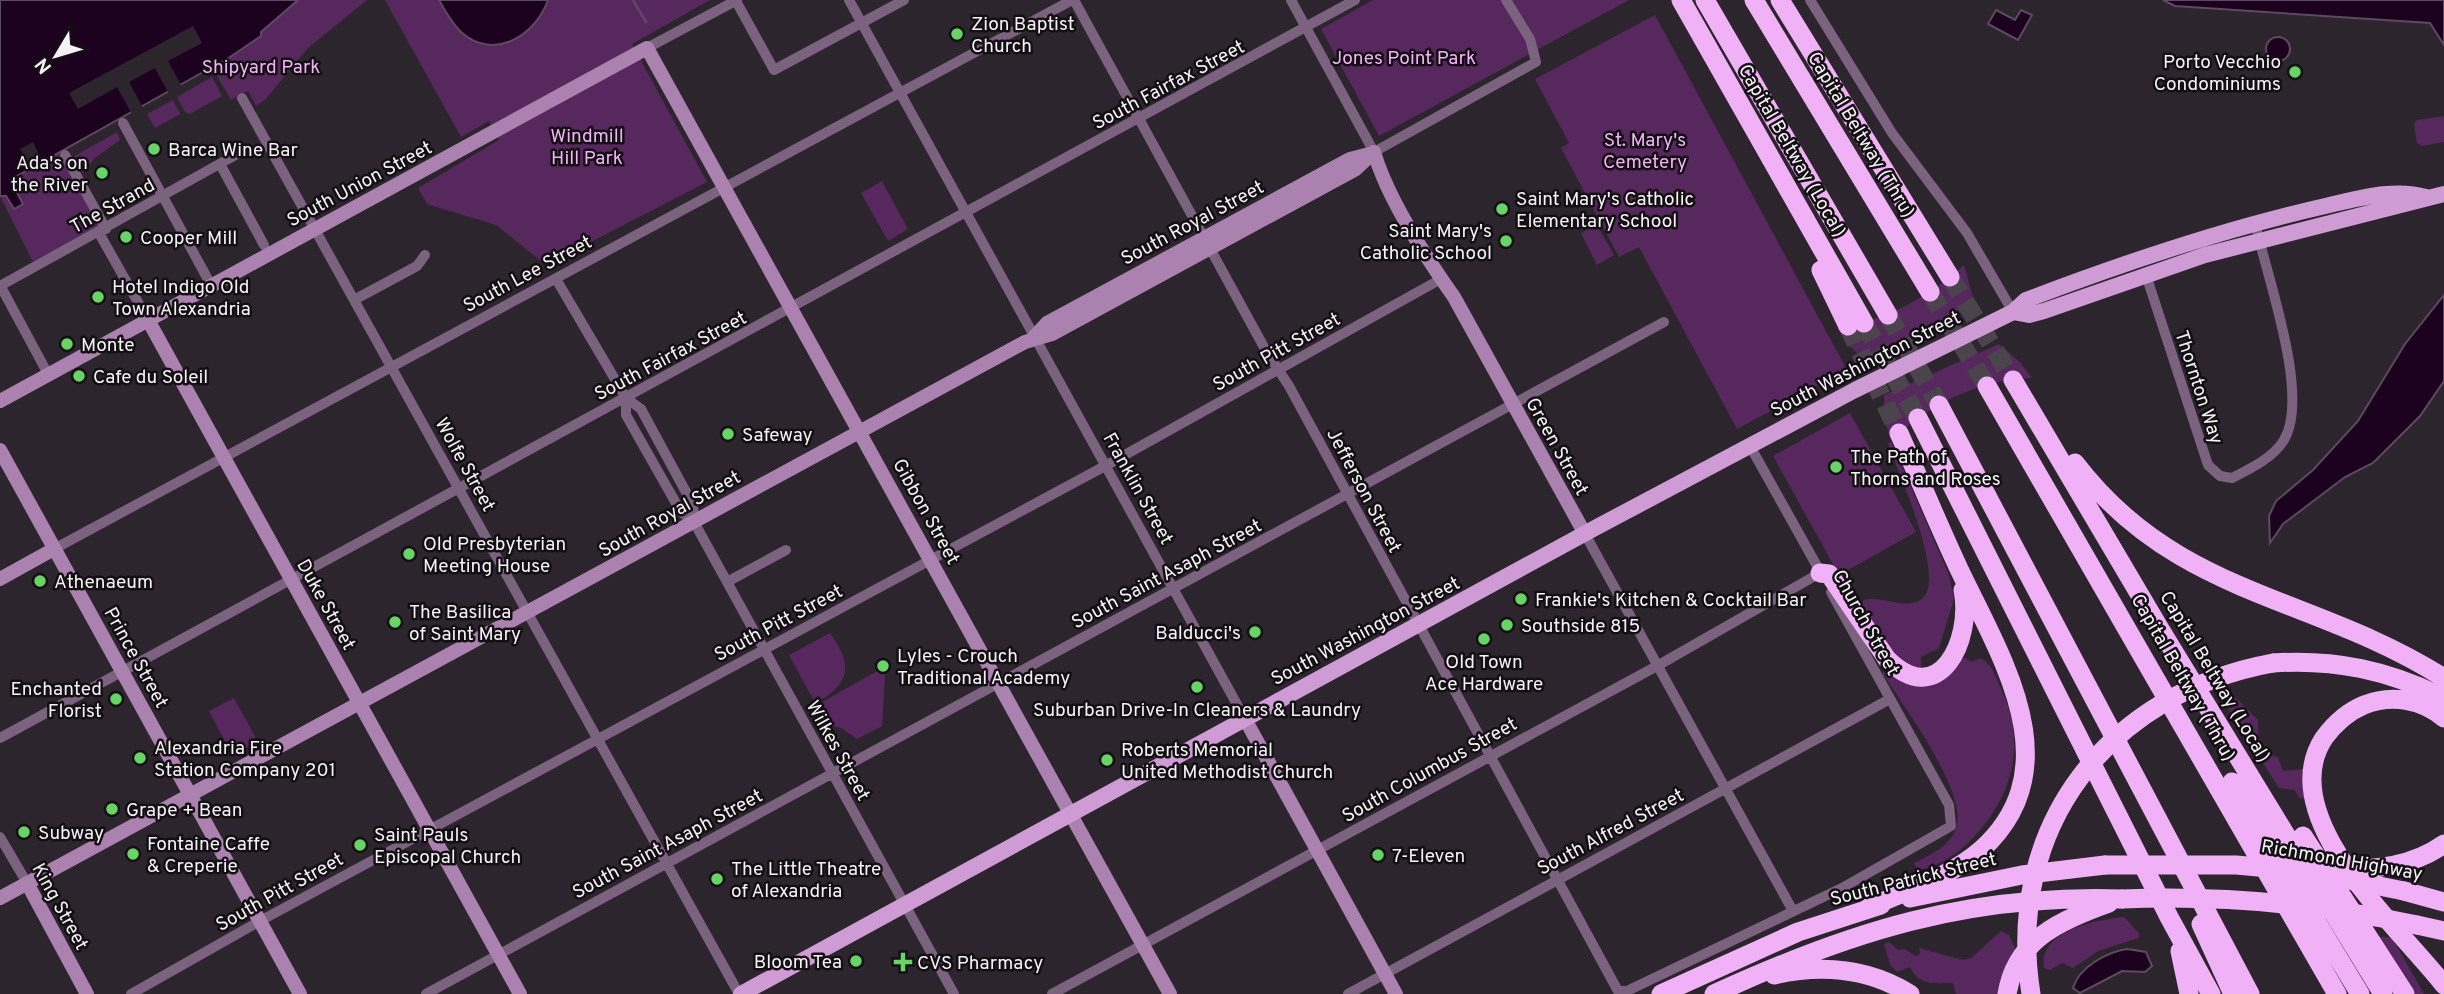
<svg xmlns="http://www.w3.org/2000/svg" width="2444" height="994" viewBox="0 0 2444 994" font-family="Overpass,sans-serif">
<rect width="100%" height="100%" fill="#2d252e"/>
<path fill="#57285d" d="M298 0H367L308 48 265 100 256 106 248 91 231 100 212 67 260 37V32Z
M385 0H439C445 11 452 23 461 32 494 60 536 35 548 0H710L632 44 707 182 546 265 496 225 427 204 418 188 499 140 489 121 461 137Z
M1373 0H1629L1379 136 1321 29Z
M1655 15 1847 370 1737 429 1639 247 1619 257 1561 148 1569 143 1535 79Z
M212 77 222 96 190 114 185 112 177 97Z
M173 100 180 114 155 128 147 114Z
M2444 116V142L2422 146 2417 143 2414 124 2417 120Z
M117 132 120 140 95 158 82 173 73 157Z
M59 153 99 226 33 262 0 196H6L23 204 10 181Z
M882 181 908 229 888 241 861 193Z
M1597 225 1614 255 1597 265 1581 233Z
M1964 265 1975 305 1865 361 1848 344 1837 328C1887 320 1927 298 1964 265Z
M1999 344 2020 362 2032 378C1980 379 1927 405 1891 441L1949 575 1954 599 1939 648 1921 657V667L1914 669 1890 651 1861 603 1864 600C1883 595 1905 611 1922 599 1947 579 1897 469 1888 444L1891 441 1885 422 1884 395Z
M1850 413 1916 532 1839 575 1773 456Z
M830 633C853 665 851 684 815 703L789 655Z
M1965 658 1972 662 1980 658C1992 663 1996 677 2001 689 2028 745 2012 799 1969 842 1955 855 1937 868 1917 870L1914 863C1930 855 1953 845 1957 825 1965 788 1902 704 1881 671L1900 678Z
M881 669 885 675 882 726 857 739 841 728 824 724 815 706Z
M2221 683 2258 720 2259 751 2278 757 2283 771 2304 769 2305 799 2299 798 2295 790 2279 788 2213 685Z
M234 698 258 742 232 755 209 711Z
M2124 917 2139 933V938L2098 951 2073 968 2062 963 2050 970 2044 968C2038 930 2097 920 2124 917Z
M2001 931 2009 935 2015 948 2000 980 1998 994H1956L1953 983C1935 983 1918 986 1910 967L1897 972 1890 964 1884 944 1889 942 1898 950 1905 949 1915 956 1920 954 1919 948 1963 960 1971 958Z
M2377 936 2391 938 2395 943 2424 994H2412Z"/>
<path fill="#1d0220" stroke="#5e4a60" stroke-width="2" d="M0 0H298L261 32V36L230 57 10 180 23 204 14 209 6 196H0Z
M439 0H548C536 35 494 62 461 32 452 23 445 11 439 0Z
M2163 0H2444V45L2430 23 2175 6Z
M1996 10 2015 20 2021 10 2032 15 2018 40 1988 24Z
M2266 49a12 12 0 1 1 24 0a12 12 0 1 1-24 0Z
M2444 295V381L2420 416 2373 463 2345 477 2283 524 2270 543 2269 516 2276 501 2313 470 2358 421 2405 344Z
M2127 949 2146 952 2152 966 2145 972 2122 971 2080 993 2073 988C2079 967 2107 952 2127 949Z"/>
<path fill="#2d252e" d="M193 26 202 43 168 61 182 87 169 94 155 68 129 82 143 108 132 114 117 87 78 109 69 93Z
M33 142 43 163 32 169 20 149Z"/>
<g fill="none" stroke-linecap="round" stroke-linejoin="round">
<path stroke="#5e4a60" stroke-width="2.5" d="M633 0 646 22"/>
<path stroke="#4b444c" stroke-width="19" stroke-dasharray="19 10" stroke-linecap="butt" d="M1950 277 2013 380
M1930 292 1987 386
M1888 315 1939 405
M1864 323 1918 418
M1848 326 1899 433"/>
<path stroke="#7b627e" stroke-width="10" d="M849 0 1245 719
M1074 0 1265 349 1289 386 1618 991H1627L1842 888 1951 826 1949 805 1831 592
M1291 0 1374 152 1536 62 1530 39 1506 0
M1810 0 1892 133 1967 233 2013 312
M736 1 774 70 904 0
M647 48 737 0
M242 98 739 994
M123 123 211 285
M65 155 106 229
M220 164 264 245
M99 233 148 320
M2146 275 2208 465 2220 476 2232 478C2250 469 2273 458 2284 440 2311 394 2265 272 2255 222
M556 279 626 398 641 409 693 505 694 522 954 994
M0 285 48 374
M0 286 241 152
M354 300 417 266 425 255
M626 398V415L681 512 694 522
M1750 446 1822 575
M1585 534 1793 911
M54 549 1072 0
M727 582 786 550
M0 738 1355 0
M0 837 27 883
M131 994 260 921 1105 466 1441 279
M426 994 1664 322
M1052 994 1657 666 1820 573
M1348 994 1890 699"/>
<path stroke="#ab82af" stroke-width="14" d="M1374 152C1388 200 1425 256 1454 297L1585 534
M148 320 520 994
M1034 337 1047 323 1350 159 1373 153
M0 401 647 48 1170 994
M0 450 300 994
M0 579 54 549
M1245 719 1396 994
M27 883 87 994
M0 898 1025 342 1052 334 1356 169 1374 152"/>
<path stroke="#cf9bd5" stroke-width="16" d="M2013 312 2029 315 2044 311 2205 255 2444 194
M741 994 1595 528 1855 390 2013 312 2026 300C2123 263 2220 230 2321 207 2354 200 2392 187 2426 197"/>
<path stroke="#f1b1f7" stroke-width="19" d="M1681 0 1864 323
M1705 0 1888 315
M1754 0 1930 292
M1780 0 1950 277
M1821 270 1848 326
M2013 380 2160 629 2383 994
M1987 386 2337 994
M1939 405 2250 994
M1918 418 2169 917 2211 994
M2075 463C2177 597 2314 595 2444 678
M1820 573 1829 574 1887 659C1939 711 1973 640 1963 590
M2273 663C2335 659 2388 670 2444 698
M2444 718C2422 699 2391 694 2364 705 2347 712 2335 723 2324 738 2272 817 2400 928 2444 985
M2232 782 2360 994
M2303 836 2405 994
M2404 891 2444 902
M1910 898 2022 875 2105 865
M1868 908C1905 891 1950 877 1981 850 2073 767 2000 656 1959 569 1938 524 1919 478 1899 433
M2201 924 2233 994
M2417 925 2444 931
M2180 951 2189 994
M1774 975C1822 964 1868 968 1910 994
M1661 994 1798 932 1881 905
M1714 994C1851 931 1969 894 2122 899
M2007 994C2016 939 2061 920 2109 903"/>
<path stroke="#f1b1f7" stroke-width="19" d="M2105 865H2236L2304 871 2404 891
M2338 870C2376 869 2412 867 2444 844
M2122 899C2222 895 2319 904 2417 925
M2031 994C2004 826 2109 693 2273 663"/>
</g>
<g fill="#67d465" stroke="#130f13" stroke-width="2.5">
<circle cx="957" cy="34" r="7"/>
<circle cx="2295" cy="72" r="7"/>
<circle cx="154" cy="149" r="7"/>
<circle cx="102" cy="173" r="7"/>
<circle cx="1502" cy="209" r="7"/>
<circle cx="126" cy="237" r="7"/>
<circle cx="1506" cy="241" r="7"/>
<circle cx="98" cy="297" r="7"/>
<circle cx="67" cy="344" r="7"/>
<circle cx="79" cy="376" r="7"/>
<circle cx="728" cy="434" r="7"/>
<circle cx="1836" cy="467" r="7"/>
<circle cx="409" cy="554" r="7"/>
<circle cx="40" cy="581" r="7"/>
<circle cx="1521" cy="599" r="7"/>
<circle cx="395" cy="622" r="7"/>
<circle cx="1507" cy="625" r="7"/>
<circle cx="1255" cy="632" r="7"/>
<circle cx="1484" cy="639" r="7"/>
<circle cx="883" cy="666" r="7"/>
<circle cx="1197" cy="687" r="7"/>
<circle cx="116" cy="699" r="7"/>
<circle cx="140" cy="758" r="7"/>
<circle cx="1107" cy="760" r="7"/>
<circle cx="112" cy="809" r="7"/>
<circle cx="24" cy="832" r="7"/>
<circle cx="360" cy="845" r="7"/>
<circle cx="133" cy="854" r="7"/>
<circle cx="1378" cy="855" r="7"/>
<circle cx="717" cy="879" r="7"/>
<circle cx="856" cy="961" r="7"/>
<path d="M899.5 951.5h7v7h7v7h-7v7h-7v-7h-7v-7h7z"/>
</g>
<g text-anchor="middle" stroke-width="5" stroke-linejoin="round" paint-order="stroke">
<g font-size="19" fill="#f6f1f7" stroke="#130f13" text-anchor="start">
<text x="971" y="30">Zion Baptist<tspan x="971" dy="22">Church</tspan></text>
<text x="2281" y="68" text-anchor="end">Porto Vecchio<tspan x="2281" dy="22">Condominiums</tspan></text>
<text x="168" y="156">Barca Wine Bar</text>
<text x="88" y="169" text-anchor="end">Ada's on<tspan x="88" dy="22">the River</tspan></text>
<text x="1516" y="205">Saint Mary's Catholic<tspan x="1516" dy="22">Elementary School</tspan></text>
<text x="1492" y="237" text-anchor="end">Saint Mary's<tspan x="1492" dy="22">Catholic School</tspan></text>
<text x="140" y="244">Cooper Mill</text>
<text x="112" y="293">Hotel Indigo Old<tspan x="112" dy="22">Town Alexandria</tspan></text>
<text x="81" y="351">Monte</text>
<text x="93" y="383">Cafe du Soleil</text>
<text x="742" y="441">Safeway</text>
<text x="1850" y="463">The Path of<tspan x="1850" dy="22">Thorns and Roses</tspan></text>
<text x="423" y="550">Old Presbyterian<tspan x="423" dy="22">Meeting House</tspan></text>
<text x="54" y="588">Athenaeum</text>
<text x="1535" y="606">Frankie's Kitchen &amp; Cocktail Bar</text>
<text x="409" y="618">The Basilica<tspan x="409" dy="22">of Saint Mary</tspan></text>
<text x="1521" y="632">Southside 815</text>
<text x="1241" y="639" text-anchor="end">Balducci's</text>
<text x="897" y="662">Lyles - Crouch<tspan x="897" dy="22">Traditional Academy</tspan></text>
<text x="1484" y="668" text-anchor="middle">Old Town<tspan x="1484" dy="22">Ace Hardware</tspan></text>
<text x="102" y="695" text-anchor="end">Enchanted<tspan x="102" dy="22">Florist</tspan></text>
<text x="1197" y="716" text-anchor="middle">Suburban Drive-In Cleaners &amp; Laundry</text>
<text x="154" y="754">Alexandria Fire<tspan x="154" dy="22">Station Company 201</tspan></text>
<text x="1121" y="756">Roberts Memorial<tspan x="1121" dy="22">United Methodist Church</tspan></text>
<text x="126" y="816">Grape + Bean</text>
<text x="38" y="839">Subway</text>
<text x="374" y="841">Saint Pauls<tspan x="374" dy="22">Episcopal Church</tspan></text>
<text x="147" y="850">Fontaine Caffe<tspan x="147" dy="22">&amp; Creperie</tspan></text>
<text x="1392" y="862">7-Eleven</text>
<text x="731" y="875">The Little Theatre<tspan x="731" dy="22">of Alexandria</tspan></text>
<text x="842" y="968" text-anchor="end">Bloom Tea</text>
<text x="917" y="969">CVS Pharmacy</text>
</g>
<g font-size="19" fill="#f2b2f9" stroke="#130f13">
<text x="1404" y="64">Jones Point Park</text>
<text x="261" y="73">Shipyard Park</text>
<text x="587" y="142">Windmill<tspan x="587" dy="22">Hill Park</tspan></text>
<text x="1645" y="146">St. Mary's<tspan x="1645" dy="22">Cemetery</tspan></text>
</g>
<g font-size="19" fill="#f6f1f7" stroke="#130f13">
<text transform="translate(1168 84) rotate(-28)" y="7">South Fairfax Street</text>
<text transform="translate(1862 134) rotate(59)" y="7">Capital Beltway (Thru)</text>
<text transform="translate(1793 150) rotate(60)" y="7">Capital Beltway (Local)</text>
<text transform="translate(359 183) rotate(-28)" y="7">South Union Street</text>
<text transform="translate(112 205) rotate(-29)" y="7">The Strand</text>
<text transform="translate(1192 222) rotate(-28)" y="7">South Royal Street</text>
<text transform="translate(527 273) rotate(-28)" y="7">South Lee Street</text>
<text transform="translate(1276 351) rotate(-29)" y="7">South Pitt Street</text>
<text transform="translate(670 355) rotate(-28)" y="7">South Fairfax Street</text>
<text transform="translate(1865 363) rotate(-27)" y="7">South Washington Street</text>
<text transform="translate(2200 387) rotate(72)" y="7">Thornton Way</text>
<text transform="translate(1558 446) rotate(61)" y="7">Green Street</text>
<text transform="translate(466 464) rotate(61)" y="7">Wolfe Street</text>
<text transform="translate(1139 488) rotate(61)" y="7">Franklin Street</text>
<text transform="translate(1365 490) rotate(62)" y="7">Jefferson Street</text>
<text transform="translate(927 511) rotate(61)" y="7">Gibbon Street</text>
<text transform="translate(669 513) rotate(-29)" y="7">South Royal Street</text>
<text transform="translate(1166 573) rotate(-28)" y="7">South Saint Asaph Street</text>
<text transform="translate(327 604) rotate(61)" y="7">Duke Street</text>
<text transform="translate(778 622) rotate(-28)" y="7">South Pitt Street</text>
<text transform="translate(1867 622) rotate(61)" y="7">Church Street</text>
<text transform="translate(1365 630) rotate(-28)" y="7">South Washington Street</text>
<text transform="translate(137 657) rotate(61)" y="7">Prince Street</text>
<text transform="translate(2216 676) rotate(59)" y="7">Capital Beltway (Local)</text>
<text transform="translate(2184 677) rotate(60)" y="7">Capital Beltway (Thru)</text>
<text transform="translate(839 750) rotate(61)" y="7">Wilkes Street</text>
<text transform="translate(1429 769) rotate(-29)" y="7">South Columbus Street</text>
<text transform="translate(1610 831) rotate(-28)" y="7">South Alfred Street</text>
<text transform="translate(667 843) rotate(-28)" y="7">South Saint Asaph Street</text>
<text transform="translate(2342 859) rotate(10)" y="7">Richmond Highway</text>
<text transform="translate(1913 878) rotate(-14)" y="7">South Patrick Street</text>
<text transform="translate(279 891) rotate(-29)" y="7">South Pitt Street</text>
<text transform="translate(61 906) rotate(61)" y="7">King Street</text>
</g>
</g>
<g transform="translate(56 56) rotate(232)" stroke="#130f13" stroke-width="5" paint-order="stroke">
<path d="M0-5L12 26L0 18L-12 26Z" fill="#f6f1f7"/>
<text y="-10" font-size="19" font-weight="bold" text-anchor="middle" fill="#f6f1f7">N</text>
</g>
</svg>
